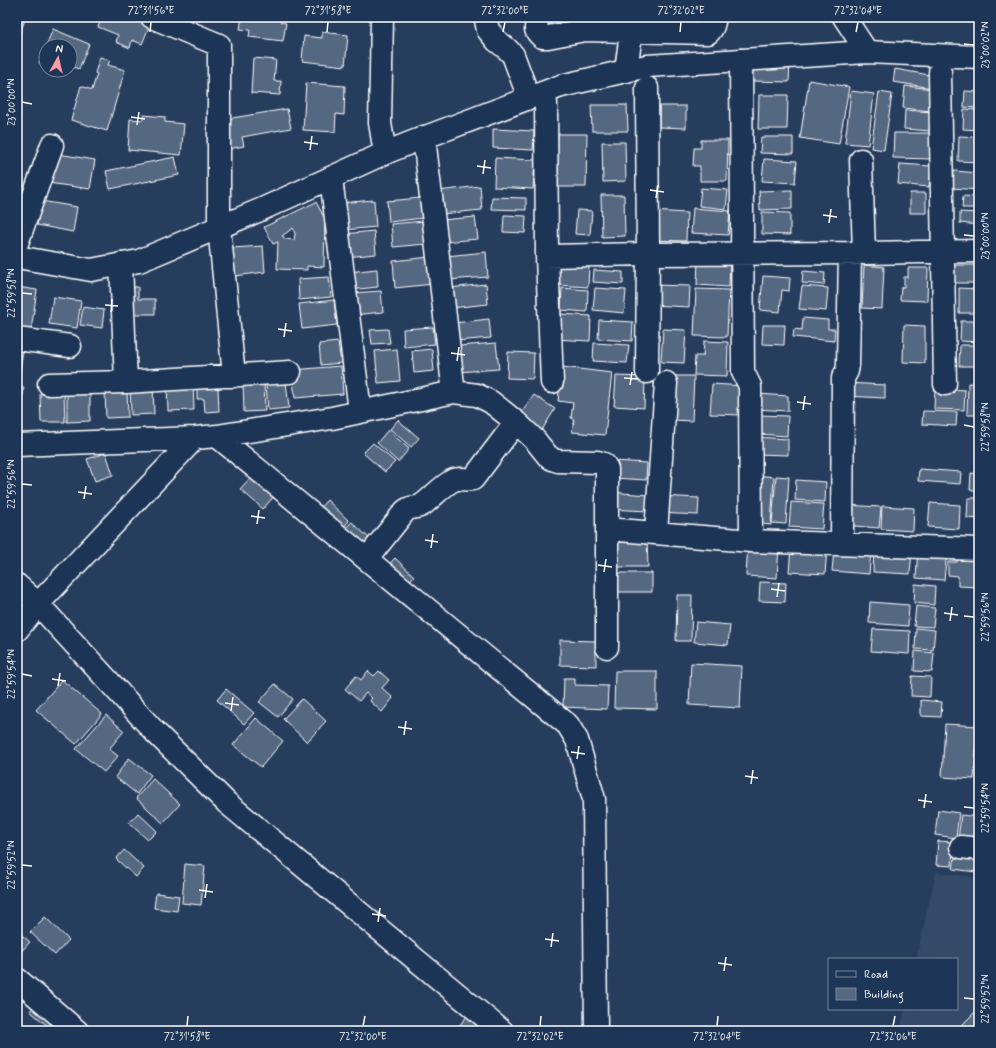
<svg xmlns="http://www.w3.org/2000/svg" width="996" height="1048" viewBox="0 0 996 1048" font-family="Mynerve,sans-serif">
<rect width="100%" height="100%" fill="#263d5e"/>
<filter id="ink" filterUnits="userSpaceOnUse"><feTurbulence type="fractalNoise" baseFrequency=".025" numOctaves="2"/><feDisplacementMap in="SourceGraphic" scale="8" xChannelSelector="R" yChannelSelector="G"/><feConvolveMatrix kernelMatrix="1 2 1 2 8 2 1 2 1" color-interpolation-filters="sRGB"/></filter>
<g filter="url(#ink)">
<path fill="#344a68" d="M936 872 979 878V1031H900L905 1009H957V959H916Z"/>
<path fill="#556781" stroke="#fff" fill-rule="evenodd" d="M17 17H26L17 41Z
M102 17H138L151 22 142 44 132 40 130 48 116 42 118 35 98 27Z
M242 17H281L280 22 286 23 283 41 249 37 250 30 240 29Z
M546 17H580L579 21 545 27Z
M590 17H628L627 21 601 20 590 18Z
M647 17H710V20L697 19 696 21 689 20 688 23 667 20V22L647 21Z
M53 29 89 44 79 69 70 66V46H46Z
M322 32 348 35 345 66 302 61 304 36 322 38Z
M46 46V66L39 63Z
M100 57 110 60 108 65 125 70 107 131 71 120 81 86 92 90 97 74 95 73Z
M253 58 276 60 274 81H281L280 95 251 93Z
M753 61 790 62 789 82 752 81Z
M895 69 935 76 933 88 893 82Z
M979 76V108L964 107 965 91 978 92Z
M809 80 849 87 839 144 800 138Z
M306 83 345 86 344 115 336 114 335 132 303 130Z
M905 86 934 89 931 111 903 108Z
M851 91 874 94 868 145 845 143Z
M879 92 892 94 884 150 871 148Z
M759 95H788L787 129H758Z
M591 105H627L628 131H592Z
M659 106H686V128L659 127Z
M287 109 291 128 242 137 244 146 223 150 226 119Z
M964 109 979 110V130L963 129Z
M905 110 933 112 932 131 904 129Z
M143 115 165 117V122L184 124 181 155 128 150 130 119 143 120Z
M493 129 534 131 533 150 493 148Z
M894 133H932V159L893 158Z
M558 134H587L586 187H557Z
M959 136 979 137V162L958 161Z
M761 137H793V154L760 153Z
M701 140H728L727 181H700V166H693L694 148H701Z
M602 142H625L626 181 603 182Z
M52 153 95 160 90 189 48 183Z
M175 157 179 175 110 189 106 171Z
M495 158 535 160 533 189 494 187Z
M764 159 797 161 795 183 762 181Z
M900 164 931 166 929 187 898 184Z
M954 171 979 173V190L953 188Z
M480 186 482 210 440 214 438 191Z
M701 188 728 190 726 209 699 206Z
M792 190V209L760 210 759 191Z
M910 193H926V213H910Z
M601 195H624L625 236 602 237Z
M963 196 979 197V208H962Z
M492 197 526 198V210L491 209Z
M421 198 423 218 389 222 387 201Z
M374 200 376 227 343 230 340 203Z
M41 201 77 207 73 232 37 225Z
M316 202 325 219 324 267 307 266V270L277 269 278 242 273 244 264 227ZM293 228 295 234 294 240 286 239 282 236Z
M693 208 730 211 728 235 691 233Z
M577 210 592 211 590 235 575 234Z
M651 211 687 213 686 241 650 240Z
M762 212 790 213V235L762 234Z
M960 212 979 213V225L960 223Z
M504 215 526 216 525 233 503 232Z
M475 217 478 239 443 242 441 220Z
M424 221 426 244 393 247 391 224Z
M374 231 376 254 346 257 344 234Z
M263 246 265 272 235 276 232 248Z
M486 252 488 277 448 280 446 256Z
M430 257 433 284 395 288 393 261Z
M698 259 730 260 729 287 697 285Z
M559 264 589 266 588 287 557 285Z
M864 265 884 267 882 309 862 308Z
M954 265H979V283H954Z
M908 268H928L927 301 900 300 901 287H904V277H908Z
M377 269 378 287 349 290 348 272Z
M594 270 623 272V284L593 282Z
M803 271 825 273 824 285 802 283Z
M763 276 790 278 789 291 782 290 780 312 760 310Z
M329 277 331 297 299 300 298 279Z
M486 284 488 304 451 308 449 288Z
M652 285 690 286 689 307 651 305Z
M802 286 828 288 826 311 799 309Z
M17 287 37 290 31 330 17 328Z
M126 287H138V299H155V314H126Z
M562 288 588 290 587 312 561 310Z
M595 288 626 290 624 313 593 310Z
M959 288 979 289V313H959Z
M696 289 729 290 727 337 694 336Z
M381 291 383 312 353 315 351 293Z
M53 297 81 301 77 328 49 324Z
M334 300 337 325 302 329 299 304Z
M83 307 104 310 102 328 80 325Z
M561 314 591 316 590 341 554 339 560 326Z
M803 318 828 320V329H835L834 341 793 337 794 329 802 330Z
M489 319 491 338 456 341 454 323Z
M599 320 633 322 632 341 598 339Z
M961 321H979V342L960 341Z
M763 325H785L784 345 762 344Z
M904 325 925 326V363L903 362Z
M433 327 435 344 404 347 403 329Z
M388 329 390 343 372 344 370 330Z
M663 329 686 330 684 363 661 362Z
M704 341 728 342 727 376 694 375 695 356H703Z
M338 342 341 363 321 365 319 344Z
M496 343 499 369 458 372 459 346Z
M594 343 629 345 627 363 593 361Z
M960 345H979V366H959Z
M17 349 23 350 19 378H17Z
M397 349 400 381 378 383 375 351Z
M432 349 434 371 414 373 412 351Z
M508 352 534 353 533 379 507 378Z
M341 366 343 394 295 398 292 370Z
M562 367 612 373 605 435 572 432 574 419 571 418 573 403 558 401Z
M616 376 645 377 644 408 614 406Z
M674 376H694L692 421 673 420Z
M264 382 265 411 244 412 243 383Z
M286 382 289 408 268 410 266 384Z
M193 383 194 410 168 411 167 385Z
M846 383 885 385V398L845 396Z
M968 383 979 384V415H967Z
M153 384 154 414 131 415 130 385Z
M712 384 744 386 742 415 710 414Z
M17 387H24L19 421 17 420Z
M218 387 219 411 205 412 204 399H197V388Z
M935 388 965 390 964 410 934 409Z
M127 390 128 417 106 418 105 391Z
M64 393 65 422H41L40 394Z
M67 393H90V421L67 422Z
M757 394 788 396V411L756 409Z
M534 395 555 409 542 430 520 415Z
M923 411 957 412 956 426 922 424Z
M759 415 788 416 787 436 758 434Z
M398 420 419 438 411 447 390 429Z
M388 430 409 449 398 462 377 443Z
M754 437 788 439V455L753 454Z
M373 443 395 462 385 472 363 453Z
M106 453 113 475 95 481 87 459Z
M614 461 647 463 646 480 613 478Z
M919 469 961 472 960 484 918 481Z
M971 473 979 474V491L970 490Z
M253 475 275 495 263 509 240 489Z
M757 475 774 477 771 525 754 523Z
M776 476 789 477 786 524 772 523Z
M796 480 826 482 825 502 795 500Z
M609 492 649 495 648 511 608 509Z
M660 496 699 498 698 515 659 513Z
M968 498H979V519L967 518Z
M327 500 349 521 338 533 316 512Z
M791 502 824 504 822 529 789 527Z
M930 503 960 505 959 529 928 527Z
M844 505 881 507 879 528 843 525Z
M882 506 914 508 913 531 881 529Z
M352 522 371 540 360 552 340 533Z
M610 539H647L648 567H611Z
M748 544 779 546 777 578 746 576Z
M791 547 827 549 825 574 789 572Z
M874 548 912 550 910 574 873 572Z
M834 549 871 551 869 574 832 571Z
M918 549 947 551 944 580 916 578Z
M958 549 979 550V587L958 586V576L948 575V562H957Z
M395 558 414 576 405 586 385 569Z
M612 573H652V592H612Z
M760 582 786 583 785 602 759 601Z
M915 584 935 586 934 605 914 603Z
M677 595H692L691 641H676Z
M870 602 909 605 908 626 869 623Z
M916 606 935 608 933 627 914 626Z
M696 622 730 625 728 645 694 642Z
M916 628 935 630 933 650 915 649Z
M873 629 910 631 909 654 871 651Z
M560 640 596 641V666L560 665Z
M915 651 934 653 932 672 914 671Z
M691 663 742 666 740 708 689 705Z
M368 671 374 676 379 671 389 680 382 688 393 698 382 712 370 701 372 698 366 693 359 701 345 689 356 676 361 680Z
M615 671H657V709L614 708Z
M912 676 931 677 930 697 911 696Z
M564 678H575V685L608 686 607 709 563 707Z
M62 680 102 714 76 744 36 710Z
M275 684 293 699 278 717 259 702Z
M226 689 254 713 244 724 217 700Z
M302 699 326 721 307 742 283 719Z
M921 700 942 702 941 717 921 716Z
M106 715 124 731 109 749 118 756 104 772 76 749Z
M256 718 283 741 261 767 233 745Z
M945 724 978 726 974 779 942 777Z
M129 758 151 775 137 794 115 777Z
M153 779 180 804 163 823 136 798Z
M938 810 959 813 956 838 935 835Z
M138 813 157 831 148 840 129 823Z
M961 815 977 817 974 842 958 840Z
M938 841 953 842 952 866 936 865Z
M124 850 144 868 136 877 116 859Z
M956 851 978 854 976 872 953 869Z
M185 864 205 866 201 905 182 903Z
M156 893 179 896 177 911 154 908Z
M45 917 69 940 55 955 30 932Z
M17 931 30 942 17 956Z
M38 1001 58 1018 50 1028 30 1011Z
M979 1008V1031H956Z
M468 1015 486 1031H463L458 1027Z"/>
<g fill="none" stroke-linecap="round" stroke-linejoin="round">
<g stroke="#fff" stroke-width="25">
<path id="minor" d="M152 17 219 45V227L234 376
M382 17 380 123 385 153
M487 17 486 20 488 30 497 41 506 48 513 55 529 98
M538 17C536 28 533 29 542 37H548L585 30 708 33C713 29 714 23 715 17
M844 17 867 52
M741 60 743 372 750 386 751 541
M626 71 633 18
M940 72 945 384
M647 88 648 254 647 372
M546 103 547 256 552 382
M424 137 453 385
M861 160 864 253
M331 178 359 403
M17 243 52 145
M547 256 648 254 864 253 979 251
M121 264 126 382
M17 339 70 346
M49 384 126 382 290 372
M217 436 568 725 577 740 594 799 596 1031
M17 445 195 438 217 436 332 418 454 392 477 395 491 402 516 422 535 440 547 455 552 459 558 461 598 462 604 464 607 469V647
M607 529 751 541 979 549
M656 533 666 383
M842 544 843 378 847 371 848 365 850 253
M367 559 405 511C412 505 417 509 422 505 431 499 445 483 454 480 461 477 467 481 473 479L516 422
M17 585 38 604 155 732 227 803 502 1031
M17 630 38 604 195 438
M961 847 979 849
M17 979 77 1031"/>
</g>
<g stroke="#fff" stroke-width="25">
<path id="tertiary" d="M17 257 91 270 139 261 260 210 385 153 415 141 561 86 647 66 867 52 979 57"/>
</g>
<use href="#minor" stroke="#1d3557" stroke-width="22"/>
<use href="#tertiary" stroke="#1d3557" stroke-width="22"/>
</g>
</g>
<path fill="none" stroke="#fff" stroke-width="1.5" d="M150 32 151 22M327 32 328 22M503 32 505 22M680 32 681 22M856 32 858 22M964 44 974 45M22 102 32 104M131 117 145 119M137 125 139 112M304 142 318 144M310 150 312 136M477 166 491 168M483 174 485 160M650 190 664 192M656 198 658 185M823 215 837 217M829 223 831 209M964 235 974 236M22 293 32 294M105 305 118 306M111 312 112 299M278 329 292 331M284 337 286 323M451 353 465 355M457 361 459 347M624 378 638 379M630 385 632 372M797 402 811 404M803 410 805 396M964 425 974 427M22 484 32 485M78 492 92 494M84 499 86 486M251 516 265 518M257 524 259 510M425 540 438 542M431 548 433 534M598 565 612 567M604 572 606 559M771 589 785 591M777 597 779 583M944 613 958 615M964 616 974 617M950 621 952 607M22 674 32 676M52 679 66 681M58 686 60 673M225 703 239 705M231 711 233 697M398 727 412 729M404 735 406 721M571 752 585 754M577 759 579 746M745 776 758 778M751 784 753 770M918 800 932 802M964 807 974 808M924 808 926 794M22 865 32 866M199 890 213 892M205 898 207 884M372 914 386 916M378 922 380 908M545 939 559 941M551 947 553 933M718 963 732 965M724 971 726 957M964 998 974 999M187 1026 188 1016M363 1026 365 1016M540 1026 541 1016M717 1026 718 1016M893 1026 895 1016"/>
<rect width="996" height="1048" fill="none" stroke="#1d3557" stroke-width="44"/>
<rect x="828" y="958" width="130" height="52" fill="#1d3557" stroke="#77869a"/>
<rect x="836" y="971" width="20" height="6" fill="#1d3557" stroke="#77869a"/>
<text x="864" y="978" font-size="12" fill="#ffffff">Road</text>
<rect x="836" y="988" width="20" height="12" fill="#556781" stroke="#77869a"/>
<text x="864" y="998" font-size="12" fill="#ffffff">Building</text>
<g transform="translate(58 58) rotate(8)"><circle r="19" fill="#1d3557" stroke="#77869a"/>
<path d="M0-3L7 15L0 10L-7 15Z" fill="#ff9aa2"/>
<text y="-6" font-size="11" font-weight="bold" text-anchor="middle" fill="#ffffff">N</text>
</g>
<rect x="22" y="22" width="952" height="1004" fill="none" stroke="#fff" stroke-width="1.5"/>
<g font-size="10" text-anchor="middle" fill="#fff">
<text x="151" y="14">72°31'56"E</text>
<text x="328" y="14">72°31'58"E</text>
<text x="505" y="14">72°32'00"E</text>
<text x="681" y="14">72°32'02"E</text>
<text x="858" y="14">72°32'04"E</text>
<text transform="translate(985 45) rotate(-90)" y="4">23°00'02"N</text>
<text transform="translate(11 102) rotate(-90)" y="4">23°00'00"N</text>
<text transform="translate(985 236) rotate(-90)" y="4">23°00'00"N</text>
<text transform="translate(11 293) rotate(-90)" y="4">22°59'58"N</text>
<text transform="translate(985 427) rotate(-90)" y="4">22°59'58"N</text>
<text transform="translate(11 484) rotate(-90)" y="4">22°59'56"N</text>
<text transform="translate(985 617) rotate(-90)" y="4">22°59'56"N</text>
<text transform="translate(11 674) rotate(-90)" y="4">22°59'54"N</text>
<text transform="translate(985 808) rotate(-90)" y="4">22°59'54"N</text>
<text transform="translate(11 865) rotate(-90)" y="4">22°59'52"N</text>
<text transform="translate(985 999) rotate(-90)" y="4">22°59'52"N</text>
<text x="187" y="1040">72°31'58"E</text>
<text x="363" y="1040">72°32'00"E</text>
<text x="540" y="1040">72°32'02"E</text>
<text x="717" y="1040">72°32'04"E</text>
<text x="893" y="1040">72°32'06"E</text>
</g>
</svg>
